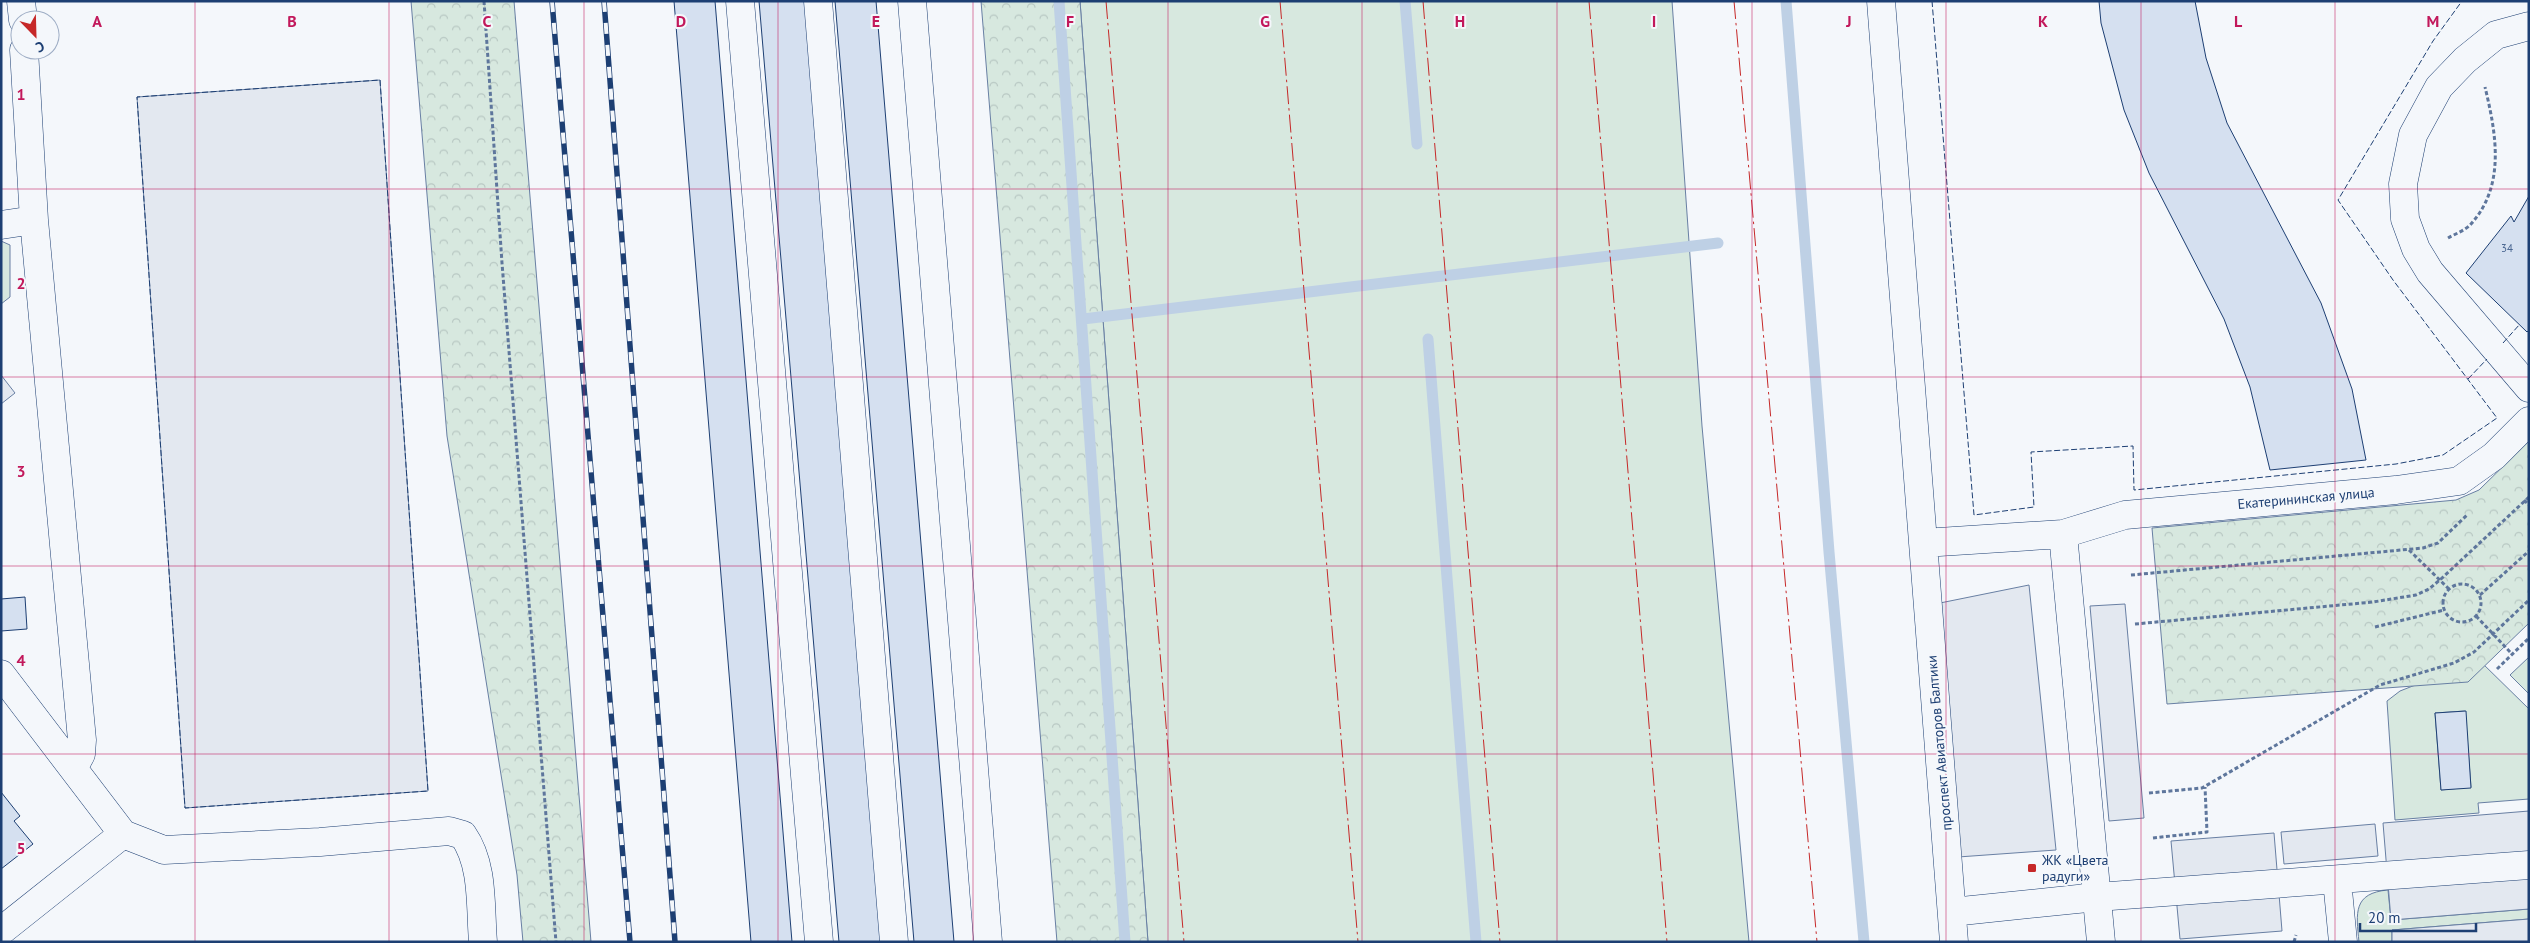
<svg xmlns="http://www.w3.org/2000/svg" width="2530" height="943" viewBox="0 0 2530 943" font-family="'PT Sans',sans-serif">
<defs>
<pattern id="forest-crowns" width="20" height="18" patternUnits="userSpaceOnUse" patternTransform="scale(1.25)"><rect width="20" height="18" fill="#d7e8df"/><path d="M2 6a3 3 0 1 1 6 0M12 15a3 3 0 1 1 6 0" fill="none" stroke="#b8c8c3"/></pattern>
</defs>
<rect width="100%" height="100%" fill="#f4f7fb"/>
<path fill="#d7e8df" stroke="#687fa3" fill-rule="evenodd" d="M1080 1H1672L1702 426 1749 942H1148Z
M1 241 10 245V297L1 304Z
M2529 657V694L2510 675Z
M2479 660 2529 709V799L2478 803 2479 813 2395 820 2387 701 2400 691ZM2465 711 2471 787 2441 790 2435 713Z
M2388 890 2391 920 2529 909V919L2392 930V942H2359C2356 913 2353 893 2388 890Z"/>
<path fill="url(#forest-crowns)" stroke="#687fa3" d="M411 1H514L591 942H523L517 875 447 436Z
M981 1H1080L1148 942H1057Z
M2529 441V623L2468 682 2167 704 2152 528 2456 500 2479 490Z"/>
<path fill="#e3e8f0" stroke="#687fa3" d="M380 80 428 791 185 808 137 97Z
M1 375 15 393 1 404Z
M2029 585 2056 850 1958 857 1940 603Z
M2125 604 2144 818 2109 821 2090 606Z
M2529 811V909L2391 920 2383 823Z
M2375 824 2378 856 2284 864 2281 832Z
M2274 833 2282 931 2180 939 2171 841Z
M2529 919V942H2392V930Z"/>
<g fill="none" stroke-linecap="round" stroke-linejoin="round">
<path stroke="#bed0e5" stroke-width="11" d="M1059 1 1125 942
M1405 1 1417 144
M1786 1 1829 552 1864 942
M1083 319 1718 243
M1428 339 1476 942"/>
</g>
<path fill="#d5e0f0" stroke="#1d3f73" d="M674 1H715L792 942H751Z
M759 1H807L885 942H839Z
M835 1H876L954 942H914Z
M2099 1H2195L2206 58 2227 123 2321 303 2352 389 2366 460 2270 470 2250 387 2224 319 2149 173 2124 110 2101 23Z
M2529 196V330L2527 332 2466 273 2511 216 2514 222Z
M25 597 27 629 1 631V599Z
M2466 711 2471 788 2441 790 2435 713Z
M1 792 20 816 14 821 33 844 1 869Z"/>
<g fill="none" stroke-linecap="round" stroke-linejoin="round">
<g stroke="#1d3f73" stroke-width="29">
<path id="minor" d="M21 1 23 20
M740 1 819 942
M818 1 894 942
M912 1 988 942
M1881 1 1954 942
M2529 26 2496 35 2465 60 2439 87 2413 135 2403 184 2405 219 2416 249 2430 272 2529 388
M24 50 34 220 82 740 81 754 74 767
M1 225 34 220
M2063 534 2101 942
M1923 543 2063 534 2125 515 2396 490 2459 481 2494 456 2529 421
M1 674 123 834 164 850 320 842 449 831 463 835C484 865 480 906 483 942
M2337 880 2343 942
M1952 912 2097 897 2529 865
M1 931 123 834"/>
</g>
<path stroke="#5e769c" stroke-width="3" stroke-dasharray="4 2.5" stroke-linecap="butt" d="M484 1 502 263 556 942
M2448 238C2455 234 2466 230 2471 224 2506 185 2496 133 2485 87
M2524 500 2529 505
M2409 550 2449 589
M2131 575 2423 548 2438 543 2467 515
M2443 603a19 19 0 1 1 38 0a19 19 0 1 1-38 0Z
M2480 595 2529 551
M2476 616 2512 654
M2135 624 2373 602 2416 595 2429 589 2441 579 2529 497
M2375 627 2444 610
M2497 669 2529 638
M2149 793 2202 788 2380 685 2454 663 2474 652 2529 600
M2153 838 2207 832 2205 787
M2294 942 2296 935"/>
<use href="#minor" stroke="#f4f7fb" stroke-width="28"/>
<g stroke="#1d3f73" stroke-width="5.5">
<path id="rail" d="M552 1 630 942
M604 1 675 942"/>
</g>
<use href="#rail" stroke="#f4f7fb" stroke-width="4" stroke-dasharray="11" stroke-linecap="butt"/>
<path stroke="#1d3f73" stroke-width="1" stroke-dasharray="6 2.5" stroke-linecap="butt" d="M1932 1 1974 515 2034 507 2031 452 2133 446 2134 490 2396 464 2443 455 2497 418 2393 280 2338 200 2433 41 2462 1
M380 80 428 791 185 808 137 97Z
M2503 343 2520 324
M2468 379 2487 359"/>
<path stroke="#c62828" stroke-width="1" stroke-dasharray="18 4 2.5 4" stroke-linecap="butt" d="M1106 1 1184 942
M1280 1 1358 942
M1423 1 1500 942
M1589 1 1667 942
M1734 1 1817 942"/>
</g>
<path fill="none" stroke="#c2185b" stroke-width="1" stroke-opacity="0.55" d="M195 1V942M389 1V942M584 1V942M778 1V942M973 1V942M1168 1V942M1362 1V942M1557 1V942M1752 1V942M1946 1V942M2141 1V942M2335 1V942M1 189H2529M1 377H2529M1 566H2529M1 754H2529"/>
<rect fill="#c62828" stroke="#f4f7fb" stroke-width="2" x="2027" y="863" width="10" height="10" rx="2.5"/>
<g text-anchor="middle" stroke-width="4" stroke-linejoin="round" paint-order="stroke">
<g font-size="11" fill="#4b6792">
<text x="2507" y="252">34</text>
</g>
<g font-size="14" fill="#1d3f73" stroke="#f4f7fb">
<text transform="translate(2306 498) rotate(-5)" y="5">Екатерининская улица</text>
<text transform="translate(1939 743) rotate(-95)" y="5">проспект Авиаторов Балтики</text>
</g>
<g font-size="14" fill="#1d3f73" stroke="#f4f7fb" text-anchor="start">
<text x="2042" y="865">ЖК «Цвета<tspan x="2042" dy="16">радуги»</tspan></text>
</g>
</g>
<g font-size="16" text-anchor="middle" font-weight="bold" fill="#c2185b" stroke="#f4f7fb" stroke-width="4" stroke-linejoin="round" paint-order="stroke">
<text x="97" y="27">A</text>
<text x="292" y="27">B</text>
<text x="487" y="27">C</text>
<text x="681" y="27">D</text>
<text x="876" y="27">E</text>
<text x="1070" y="27">F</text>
<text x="1265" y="27">G</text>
<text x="1460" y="27">H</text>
<text x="1654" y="27">I</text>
<text x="1849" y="27">J</text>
<text x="2043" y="27">K</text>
<text x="2238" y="27">L</text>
<text x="2433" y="27">M</text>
<text x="21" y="100">1</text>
<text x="21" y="289">2</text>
<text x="21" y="477">3</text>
<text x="21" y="666">4</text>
<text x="21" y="854">5</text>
</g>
<rect width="2530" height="943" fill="none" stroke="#1d3f73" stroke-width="5"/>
<g transform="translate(35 35) rotate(157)"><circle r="24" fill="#f4f7fb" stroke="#9eadc5"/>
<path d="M0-4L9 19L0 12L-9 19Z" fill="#c62828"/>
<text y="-8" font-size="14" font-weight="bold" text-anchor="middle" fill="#1d3f73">С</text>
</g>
<path d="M2360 923v8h116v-8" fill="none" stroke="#1d3f73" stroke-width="2.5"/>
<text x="2368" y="923" font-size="15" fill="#1d3f73" stroke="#f4f7fb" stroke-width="4" paint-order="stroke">20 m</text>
</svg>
